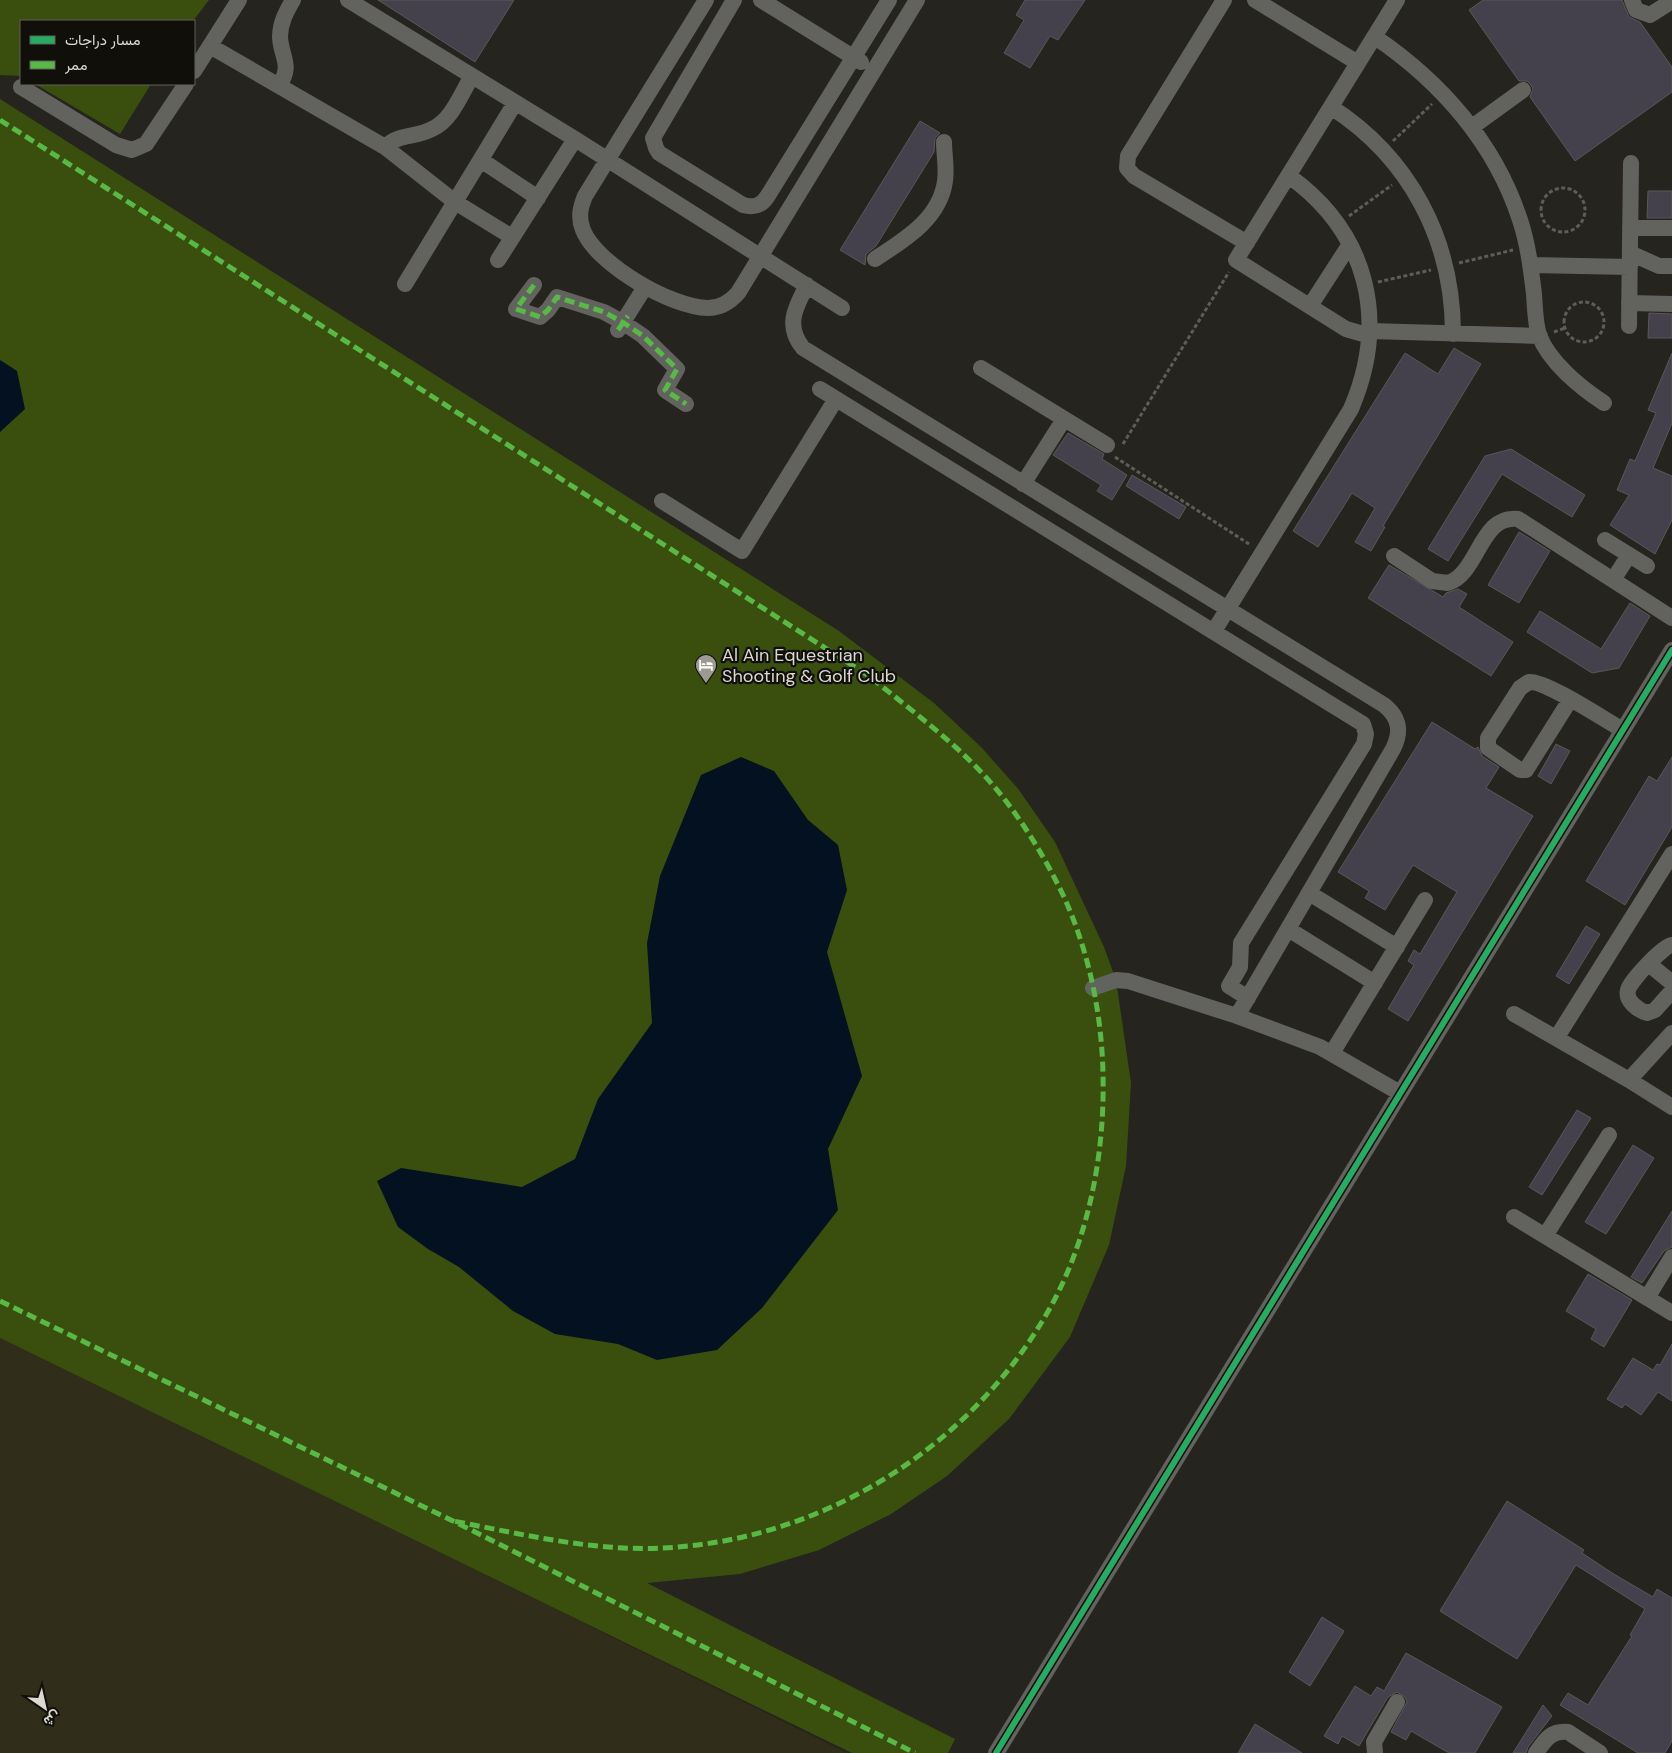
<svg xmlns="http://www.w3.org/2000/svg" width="1672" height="1753" viewBox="0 0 1672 1753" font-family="'DM Sans',Vazirmatn,sans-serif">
<rect width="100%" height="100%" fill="#26241e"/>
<path fill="#302d1b" d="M0 1338 511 1587 847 1753H0Z"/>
<path fill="#3a4f0d" d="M0 0H209L193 21H21V76L0 75Z
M35 84H151L120 134Z
M0 99 839 631 934 703 982 748 1019 790 1055 842 1104 947 1116 980 1131 1083 1126 1166 1109 1245 1070 1337 1009 1419 947 1476 891 1514 819 1550 740 1574 647 1583 955 1739 948 1753H852L0 1338Z"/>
<path fill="#041121" d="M0 360 17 371 25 409 0 432Z
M741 757 774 771 808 820 838 845 847 890 827 952 862 1076 828 1149 838 1210 762 1308 717 1350 657 1360 618 1344 555 1334 513 1311 459 1267 428 1249 398 1227 377 1181 401 1168 522 1187 575 1159 598 1099 652 1023 647 943 660 876 701 775Z"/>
<path fill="#45414c" stroke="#595858" d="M378 0H514L475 62Z
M1025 0H1085L1058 40 1050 36 1030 68 1004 53 1024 20 1016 15Z
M1483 0H1622L1629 17 1640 22 1672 67V92L1575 161 1530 97 1533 89 1531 85 1527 81H1519L1469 10Z
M920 121 940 133 935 138 934 152 876 246 866 254 865 265 840 250Z
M1648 191H1672V218H1647Z
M1649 313 1672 314V338H1648Z
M1454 348 1481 364 1383 526 1385 527 1371 551 1355 542 1375 508 1352 493 1318 547 1293 531 1405 353 1438 374Z
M1672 353V423L1653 468 1672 476V520L1655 554 1610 525 1629 495 1617 490 1630 459 1635 461 1656 413 1648 410Z
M1068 433 1104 454 1102 459 1127 475 1112 500 1097 491 1101 485 1053 455Z
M1511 449 1585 495 1572 517 1502 474 1448 561 1428 549 1485 456Z
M1132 475 1186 507 1179 519 1126 486Z
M1519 532 1550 551 1519 603 1488 585Z
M1389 565 1443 597 1446 593 1458 589 1467 594 1459 607 1513 642 1491 676 1368 598Z
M1630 603 1650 616 1619 668 1592 673 1527 632 1540 611 1601 649Z
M1432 722 1475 749 1478 747 1482 756 1499 767 1486 788 1533 816 1408 1021 1388 1009 1414 965 1408 961 1414 950 1420 954 1457 892 1413 865 1385 910 1365 898 1369 891 1338 872Z
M1556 744 1570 751 1551 784 1538 776Z
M1672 757V827L1625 905 1586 881 1649 776 1657 781Z
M1586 926 1600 934 1569 984 1556 976Z
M1577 1110 1591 1118 1542 1195 1529 1187Z
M1633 1145 1654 1158 1606 1234 1585 1222Z
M1672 1211V1247L1664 1251 1642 1283 1631 1277Z
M1588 1274 1632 1300 1604 1347 1591 1339 1596 1329 1566 1311Z
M1672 1344V1401L1658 1392 1641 1415 1625 1404 1622 1408 1607 1399 1633 1358 1653 1370 1657 1364 1660 1365Z
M1507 1501 1584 1550 1582 1553 1612 1573 1653 1597 1657 1589 1672 1598V1741L1665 1753H1638L1560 1705 1568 1693 1588 1705 1632 1636 1630 1635 1645 1609 1576 1565 1517 1659 1440 1611Z
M1322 1617 1344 1631 1310 1686 1289 1672Z
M1406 1653 1502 1707 1475 1753H1449L1411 1731 1406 1740 1391 1732 1407 1702 1405 1697 1397 1692 1388 1697 1359 1746 1342 1736 1338 1744 1324 1736 1355 1686 1371 1696 1377 1687 1384 1691Z
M1543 1705 1552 1716 1528 1747 1526 1753H1513Z
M1255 1724 1302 1753H1238Z"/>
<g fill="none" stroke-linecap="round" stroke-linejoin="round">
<path stroke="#5d5d5a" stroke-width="3" stroke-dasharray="4 2.5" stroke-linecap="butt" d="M1393 141 1432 104
M1541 210a22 22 0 1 1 44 0a22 22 0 1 1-44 0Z
M1349 216 1392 185
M1459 263 1513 250
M1378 282 1431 270
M1564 322a20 20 0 1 1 40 0a20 20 0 1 1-40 0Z
M1554 332 1565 328
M1123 444 1229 272
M1115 457 1249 544"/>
<path stroke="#62625f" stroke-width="16" d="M348 0 575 139 842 308
M706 0 585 196C580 208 578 218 583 230 596 264 672 308 708 308 721 308 730 302 738 293L917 0
M734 0 653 138 656 148 659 153 743 205C754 208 761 206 767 197L889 0
M761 0 861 62
M1224 0 1128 156 1127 168 1134 176 1247 243
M1255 0 1358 63
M1632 0 1636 10 1650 15 1672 1
M1375 37C1441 82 1495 143 1520 220 1528 244 1531 269 1534 294 1535 307 1535 323 1539 335 1549 362 1581 388 1604 403
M210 46 385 147 455 202 512 237
M194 71 239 0
M279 86C293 64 281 58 280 37 280 23 286 12 293 0
M21 87 116 145 132 150 146 144 186 84
M1331 107C1410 158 1453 240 1453 334
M1472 127 1523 90
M385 147C400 133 415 138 432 129 452 120 461 94 472 76
M481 160 538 198
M1630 228H1672
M1630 253 1659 266H1672
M875 259C904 240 940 219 945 181 947 168 944 154 944 142
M498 260 575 139
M1531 265 1630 267
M405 284 515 103
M534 285 516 309 540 317 548 310 557 297 604 312 624 323 643 336 677 369 665 390 686 404
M807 285C795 308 785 326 803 348L1384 705C1399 717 1402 731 1393 749L1237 1016
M1629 303 1672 304
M1310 306 1350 244
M1629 326 1631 163
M618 330 645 287
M1370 331 1540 336
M1370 336 1346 329 1236 260 1397 0
M981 368 1107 445
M820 389 1363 724 1366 734 1364 744 1241 943 1240 967 1229 986 1248 998
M1023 484 1064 419
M662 501 742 551 836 399
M1605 540 1647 566
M1394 556 1432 581 1448 583C1479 573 1480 514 1518 519L1672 618
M1613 580 1629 555
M1214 631 1351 409C1389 320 1368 233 1289 176
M1570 700 1526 770H1520L1488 748V738L1520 688 1529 682C1545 680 1605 720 1623 730
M1309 893 1397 947
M1288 929 1375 983
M1672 945C1663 946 1630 981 1628 990 1625 1001 1638 1010 1647 1013L1655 1010 1672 991
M1649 964 1672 983
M1093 988 1116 980 1128 981 1237 1016 1320 1047 1400 1093
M1514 1014 1629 1080 1672 1107
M1557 1037 1672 854
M1332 1053 1425 900
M1629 1080 1672 1033
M1514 1217 1672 1313
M1545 1236 1609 1135
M1647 1298 1672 1257
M996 1753 1672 650
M1375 1753 1374 1742 1397 1702
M1536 1753C1545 1740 1551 1730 1568 1732L1600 1753"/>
<path stroke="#58b947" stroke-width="5" stroke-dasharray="10 5" stroke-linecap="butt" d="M0 120 869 676C907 707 948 737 982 773 1015 808 1043 853 1064 897 1089 952 1102 1015 1103 1075 1105 1158 1087 1248 1043 1320 966 1448 827 1535 678 1547 602 1554 527 1535 453 1521
M534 285 516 309 540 317 548 310 557 297 604 312 624 323 643 336 677 369 665 390 686 404
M618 330 628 316
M0 1301 453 1521 915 1753"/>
<g stroke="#110f0a" stroke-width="9">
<path id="cycleway" d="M996 1753 1672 650"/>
</g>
<use href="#cycleway" stroke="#26ab63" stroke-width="6"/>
</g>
<defs>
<g id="hotel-pin" transform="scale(1.125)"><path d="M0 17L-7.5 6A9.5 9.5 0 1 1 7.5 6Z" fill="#9c9a92" stroke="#110f0a"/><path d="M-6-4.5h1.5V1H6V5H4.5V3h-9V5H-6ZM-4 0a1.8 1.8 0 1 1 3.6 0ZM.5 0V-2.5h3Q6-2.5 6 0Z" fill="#fff"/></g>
</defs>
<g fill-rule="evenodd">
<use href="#hotel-pin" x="706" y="665"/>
</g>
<g text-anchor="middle" stroke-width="4.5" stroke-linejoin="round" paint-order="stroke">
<g font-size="18" fill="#dbd9d1" stroke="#110f0a" text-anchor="start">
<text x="722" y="661">Al Ain Equestrian<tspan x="722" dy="21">Shooting &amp; Golf Club</tspan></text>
</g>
</g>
<rect x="20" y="20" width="175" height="65" fill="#110f0a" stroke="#62605a"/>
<rect x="30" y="36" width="25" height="8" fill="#26ab63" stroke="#62605a"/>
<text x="65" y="45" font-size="15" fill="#dbd9d1">مسار دراجات</text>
<rect x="30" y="61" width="25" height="8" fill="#58b947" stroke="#62605a"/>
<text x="65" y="70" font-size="15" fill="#dbd9d1">ممر</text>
<g transform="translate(45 1708) rotate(146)" stroke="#110f0a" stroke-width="4" paint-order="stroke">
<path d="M0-4L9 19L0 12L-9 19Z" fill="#dbd9d1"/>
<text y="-8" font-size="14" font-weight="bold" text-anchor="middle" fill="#dbd9d1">ش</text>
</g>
</svg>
